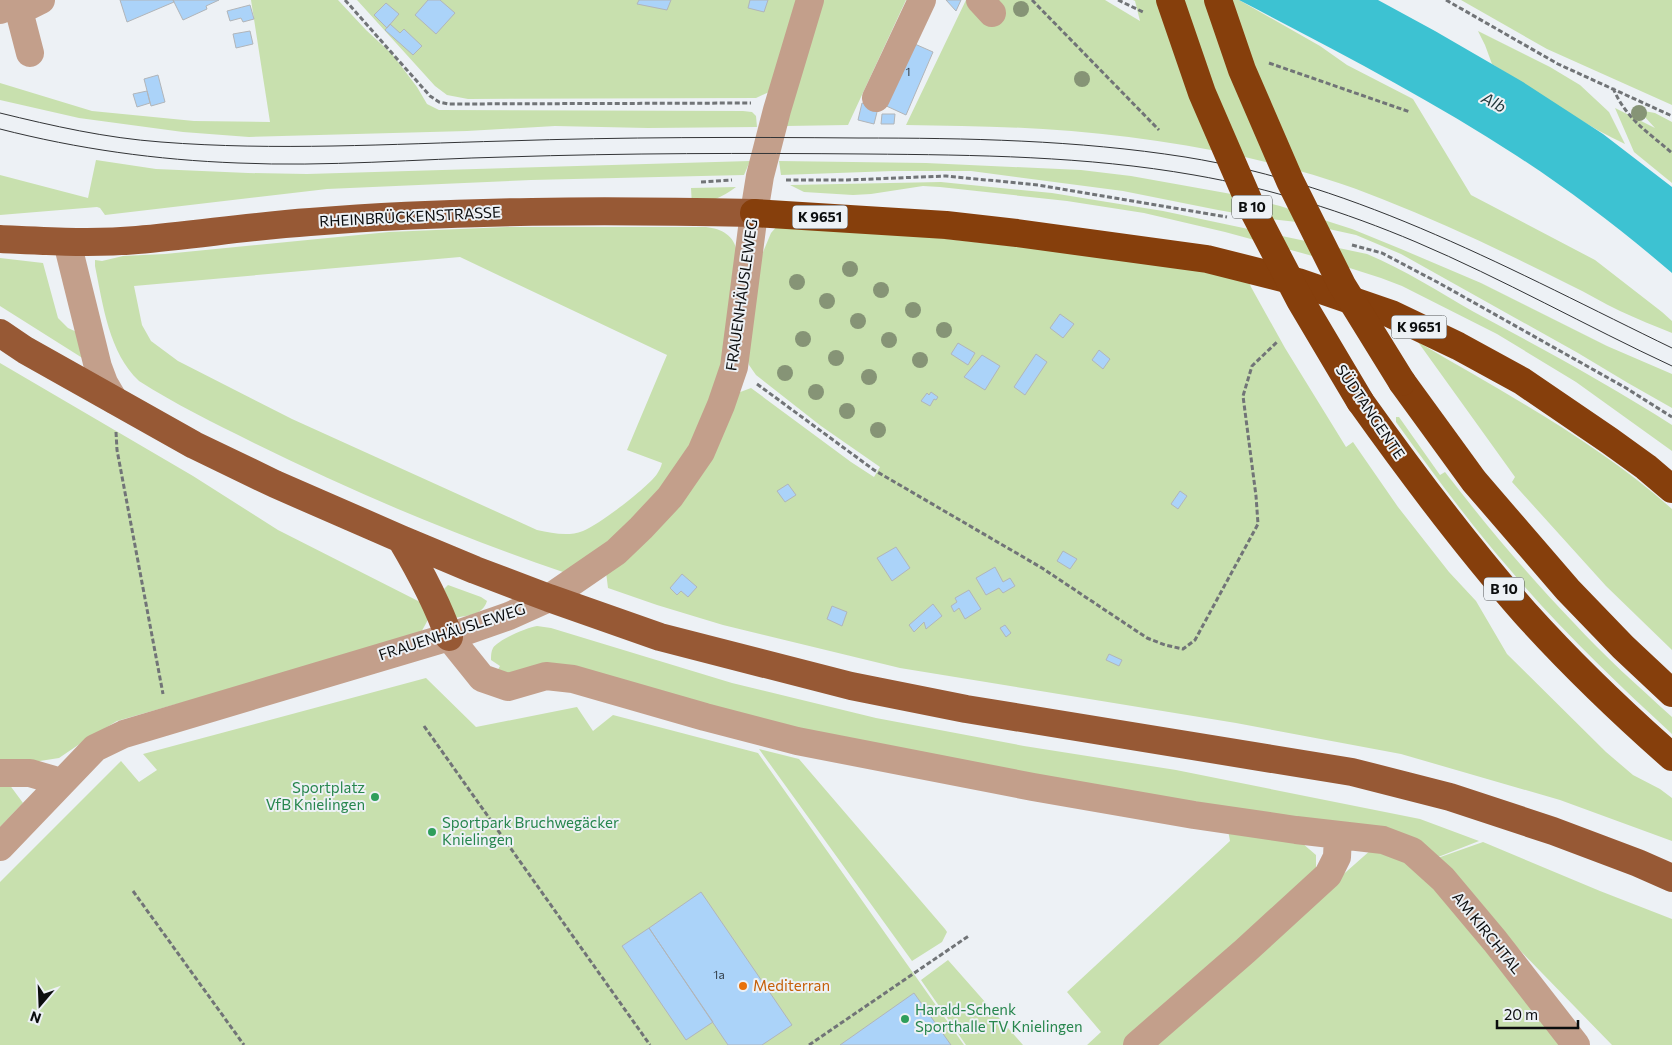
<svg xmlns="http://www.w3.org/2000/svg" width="1672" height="1045" viewBox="0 0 1672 1045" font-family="Commissioner,sans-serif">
<rect width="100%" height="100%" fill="#edf1f5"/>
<path fill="#c8e0ae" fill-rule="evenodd" d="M251 0H338L366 30 392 54 417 87 427 104 439 110 743 111 752 112 756 116 757 127 648 128 555 126 467 131 249 137 183 132 79 118 0 100V83L92 111 194 121 270 122Z
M357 0H800L769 92 756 98 468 99 447 95 435 86Z
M819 0H906L848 125 786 126Z
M966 0H1105L1140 21 1135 1 1133 0H1239L1320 46 1347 65 1413 99 1471 195 1595 260 1662 312 1672 321V333C1655 326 1637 319 1620 311 1603 303 1587 293 1570 285 1508 254 1446 224 1382 199 1277 157 1156 136 1043 129 997 126 951 126 906 125Z
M1461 0H1672V105L1547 49Z
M1478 31 1550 67 1580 85 1609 112 1625 144C1578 122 1536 90 1492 64L1485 45Z
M1615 108 1655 128 1644 116V111L1655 113 1672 122V183L1634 152Z
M96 160 156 169 248 173 307 174 750 161 744 175 531 180 327 189 105 215 100 208 97 207 0 215V175L88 198Z
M779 161 926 163 1081 170 1131 176 1237 195 1280 206 1352 229 1401 249 1481 283 1607 346 1672 374V408L1628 383 1578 353 1401 254 1356 235 1297 222 1269 219 1218 210 1123 191 971 171H893L781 175Z
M941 182 1052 193 1101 201 1163 211 1367 254C1405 270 1439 292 1474 312 1541 348 1608 384 1672 425V451L1576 382 1497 334 1402 286 1381 278 1309 255 1225 232 1144 213 1067 201 940 187 923 186 871 194 853 195 804 192 790 185Z
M736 187C722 198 709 202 692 206L691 188Z
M778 225 838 227 1166 263 1249 282 1251 287 1285 348 1346 447 1353 442 1398 507 1449 572 1476 601 1507 654 1606 752 1633 775 1660 789 1672 798V841L1560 800 1401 754 1236 723 900 668 723 625 657 605 608 588 606 572 735 394 751 388 851 462 874 477 880 467 821 426 756 375 749 365 747 356 761 257 771 233Z
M507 227H706C722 229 734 235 737 252L719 384 679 469 622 529 592 555 563 572C457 536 353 492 252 442 214 423 175 404 139 381 109 353 103 305 95 266V260L102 261 123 256 165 254 389 232ZM460 257 667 355 627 450 662 463C661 467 659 471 657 474 646 489 600 524 583 531 567 537 553 533 537 530L292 419 178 361 151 341 142 325 134 286Z
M0 258 43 263 58 318 68 328 79 333 84 359 0 306Z
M1418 342C1506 394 1595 441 1672 509V650L1606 586 1512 482 1515 477Z
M0 363 193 476 278 530 422 603 430 616 418 638 399 648 173 705 117 721 87 739 59 758 27 763H0Z
M1396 417H1399L1440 475 1445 472C1485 524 1527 574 1573 622 1604 656 1638 686 1672 717V734C1616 682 1561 630 1512 572 1470 524 1433 473 1396 422Z
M448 585 481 597 487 601C482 616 468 615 455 618L444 589Z
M537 626 551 628 732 683 876 718 1024 746 1176 770 1420 819 1479 841 1433 859 1135 793 507 677 496 673 500 666 491 660C491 655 491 652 493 648 498 640 528 627 537 626Z
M426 678 476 727 577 707 593 731 613 715 758 753 964 1045H0V882L121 761 139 782 157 770 143 754Z
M759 749 799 759 945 929 947 932 942 942 912 961Z
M9 784 23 803 0 827V785Z
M1228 830 1302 843 1316 855V876L1126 1045H1087L1101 1032 1067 992 1230 841Z
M1483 842 1600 891 1672 919V1045H1612L1432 860Z
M1372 849 1413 862 1565 1045H1150Z
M948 960 1023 1045H966L921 980Z"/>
<path fill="#3dc2d2" d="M1239 0H1378L1435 31 1523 82 1603 134 1672 187V273C1623 231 1571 191 1517 156 1428 98 1333 49 1239 0Z"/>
<path fill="#abd3f9" stroke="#b1b5b9" d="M120 0H173L174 2 127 22Z
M173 0H219L206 6 207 9 183 20Z
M428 0H440L455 13 436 34 415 15Z
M639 0H671L667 10 637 4Z
M750 0H768L764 12 748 8Z
M946 0H961L956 11Z
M386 3 399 14 387 28 374 15Z
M250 5 254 19 243 22 241 18 230 21 227 11Z
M390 24 400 33 404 29 422 46 413 55 385 30Z
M250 31 253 44 236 48 233 34Z
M908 41 933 52 906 115 882 104Z
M158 75 165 102 151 106 144 79Z
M147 91 150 103 137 107 133 94Z
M862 103 878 108 874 124 858 120Z
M882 114H895L894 124H881Z
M1060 314 1074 324 1063 338 1050 328Z
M958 343 975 353 968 365 951 354Z
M1099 350 1110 359 1103 369 1092 360Z
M1036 354 1047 362 1025 395 1014 387Z
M982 355 1000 366 985 390 964 377Z
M931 392 938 397 936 400 934 399 930 406 921 401 927 393 929 395Z
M788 484 796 495 785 502 777 491Z
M1180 491 1187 496 1178 509 1171 504Z
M896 547 910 568 892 581 877 558Z
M1063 551 1077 559 1070 569 1057 561Z
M995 567 1003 582 1010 578 1015 586 1003 593 999 588 986 595 976 578Z
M682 574 697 587 688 597 681 591 677 595 670 588Z
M969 590 981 609 965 619 959 608 954 612 951 606 957 602 955 598Z
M933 604 942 616 926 629 924 622 914 632 909 625Z
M832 606 847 612 842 626 827 619Z
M1005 625 1011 633 1006 637 1000 628Z
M1109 654 1122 660 1119 666 1106 660Z
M701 892 792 1025 762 1045H728L649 928Z
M649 928 713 1022 686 1040 622 946Z
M914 993 951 1045H840Z"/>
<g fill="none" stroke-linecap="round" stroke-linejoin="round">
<path stroke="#717477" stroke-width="3" stroke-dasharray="5 2.5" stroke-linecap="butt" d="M345 0 430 96 439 102 449 104 751 103
M1032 0 1159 130
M1118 0 1145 13
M1446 0 1558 64 1672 116
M1269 63 1410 112
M1613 88C1626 119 1648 132 1672 153
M786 180H847L946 176 1038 185 1227 217
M701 182 732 180
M1352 245 1382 253 1439 283 1626 388 1672 417
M757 384 874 470 1042 568 1147 638 1165 645 1183 649 1195 640 1258 524 1256 496 1243 396 1252 366 1277 342
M116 432 117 450 163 694
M424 726 650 1045
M133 891 244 1045
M809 1045 970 935"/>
<path stroke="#c39f8b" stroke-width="28" d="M16 0 17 3 27 7 41 0
M980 0 992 13
M0 10 17 3 30 53
M876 98 922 0
M67 242 98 367 104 383 114 400
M449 637 482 678 508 687 546 676 573 679 705 717 797 741 1033 787 1194 815 1296 830 1383 840 1412 851 1443 879 1495 941 1576 1045
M0 773H30L61 782
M0 847 95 748 124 734 449 637 509 616 549 598 616 552 641 528 670 497 701 452 721 405 734 367 754 213 760 176 777 110 810 0
M1137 1045 1245 951 1328 875 1337 857 1338 835"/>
<path stroke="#975935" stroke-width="28" d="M0 239C45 241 91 244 137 240 195 235 252 226 310 222 458 210 606 210 754 213
M0 333 25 350 194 445 275 484 401 539 475 570 549 598 660 637 851 686 966 709 1352 772 1450 797 1553 831 1638 863 1672 878
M401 539C420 571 437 602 449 637"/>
<path stroke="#863f0c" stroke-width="28" d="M754 213 946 225 1017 233 1207 259 1298 282 1391 314 1458 346 1522 381 1610 441 1646 467 1672 489
M1402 382 1474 481 1568 590 1623 647 1672 693
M1360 401C1412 474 1466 546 1525 613 1571 664 1621 712 1672 757"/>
<path stroke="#323436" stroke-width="1" d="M0 113C53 126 106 138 161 142 276 151 390 144 505 141 623 137 741 137 858 138 967 138 1077 140 1185 157 1360 185 1515 272 1672 348
M0 129C78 149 157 160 238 163 327 167 417 159 505 157 626 153 747 153 867 154 976 155 1086 156 1194 175 1270 188 1345 212 1416 242 1503 279 1586 326 1672 366"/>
<path stroke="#863f0c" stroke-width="28" d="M1170 0 1202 93 1250 204 1300 300 1360 401
M1218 0 1242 70 1290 181 1342 285 1402 382"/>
</g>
<g fill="#869476">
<circle cx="1021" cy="9" r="8"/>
<circle cx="1082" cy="79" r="8"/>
<circle cx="1639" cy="113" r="8"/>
<circle cx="850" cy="269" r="8"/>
<circle cx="797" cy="282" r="8"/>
<circle cx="881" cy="290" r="8"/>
<circle cx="827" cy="301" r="8"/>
<circle cx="913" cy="310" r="8"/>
<circle cx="858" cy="321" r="8"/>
<circle cx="944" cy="330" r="8"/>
<circle cx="803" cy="339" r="8"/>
<circle cx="889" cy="340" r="8"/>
<circle cx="836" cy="358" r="8"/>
<circle cx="920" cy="360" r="8"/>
<circle cx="785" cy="373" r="8"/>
<circle cx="869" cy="377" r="8"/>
<circle cx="816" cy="392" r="8"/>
<circle cx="847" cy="411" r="8"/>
<circle cx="878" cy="430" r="8"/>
</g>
<g fill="#2e9e5b" stroke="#edf1f5" stroke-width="2">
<circle cx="375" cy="797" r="5"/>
<circle cx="432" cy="832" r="5"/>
<circle cx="905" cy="1019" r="5"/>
</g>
<circle fill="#e8710a" stroke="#edf1f5" stroke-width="2" cx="743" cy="986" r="5"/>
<g text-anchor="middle" stroke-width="4" stroke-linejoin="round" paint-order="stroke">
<g font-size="12" fill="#333e49">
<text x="908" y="76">1</text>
<text x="719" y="979">1a</text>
</g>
<g fill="#edf1f5" stroke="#4f5153" stroke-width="1">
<rect x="1232" y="195.5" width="40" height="23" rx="4"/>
<rect x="792.5" y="205.5" width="55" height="23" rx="4"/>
<rect x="1391.5" y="315.5" width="55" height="23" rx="4"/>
<rect x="1484" y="577.5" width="40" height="23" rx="4"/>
</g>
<g font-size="14" font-weight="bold" fill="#0b0d0e">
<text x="1252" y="212">B 10</text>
<text x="820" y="222">K 9651</text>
<text x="1419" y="332">K 9651</text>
<text x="1504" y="594">B 10</text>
</g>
<g font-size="15" fill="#0b0d0e" stroke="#edf1f5">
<text transform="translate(410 217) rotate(-3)" y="5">RHEINBRÜCKENSTRASSE</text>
<text transform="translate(742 295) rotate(-82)" y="5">FRAUENHÄUSLEWEG</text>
<text transform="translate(1370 412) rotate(56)" y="5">SÜDTANGENTE</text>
<text transform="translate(452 632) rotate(-18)" y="5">FRAUENHÄUSLEWEG</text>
<text transform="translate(1487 933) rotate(51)" y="5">AM KIRCHTAL</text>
</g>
<g font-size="15" fill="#27864d" stroke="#edf1f5" text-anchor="start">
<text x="365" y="793" text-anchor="end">Sportplatz<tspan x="365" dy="17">VfB Knielingen</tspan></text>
<text x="442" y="828">Sportpark Bruchwegäcker<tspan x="442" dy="17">Knielingen</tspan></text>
<text x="915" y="1015">Harald-Schenk<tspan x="915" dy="17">Sporthalle TV Knielingen</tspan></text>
</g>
<g font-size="15" fill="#c56008" stroke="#edf1f5" text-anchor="start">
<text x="753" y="991">Mediterran</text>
</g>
<g font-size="16" font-style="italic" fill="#1f3639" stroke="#edf1f5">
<text transform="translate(1494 102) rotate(28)" y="6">Alb</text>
</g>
</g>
<g transform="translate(40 1005) rotate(199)" stroke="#edf1f5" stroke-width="4" paint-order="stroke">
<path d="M0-4L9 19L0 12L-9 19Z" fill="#0b0d0e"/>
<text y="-8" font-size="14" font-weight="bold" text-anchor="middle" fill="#0b0d0e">N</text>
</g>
<path d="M1497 1020v8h81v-8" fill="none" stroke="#0b0d0e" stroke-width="2.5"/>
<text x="1504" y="1020" font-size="15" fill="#0b0d0e" stroke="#edf1f5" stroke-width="4" paint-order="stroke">20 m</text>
</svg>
